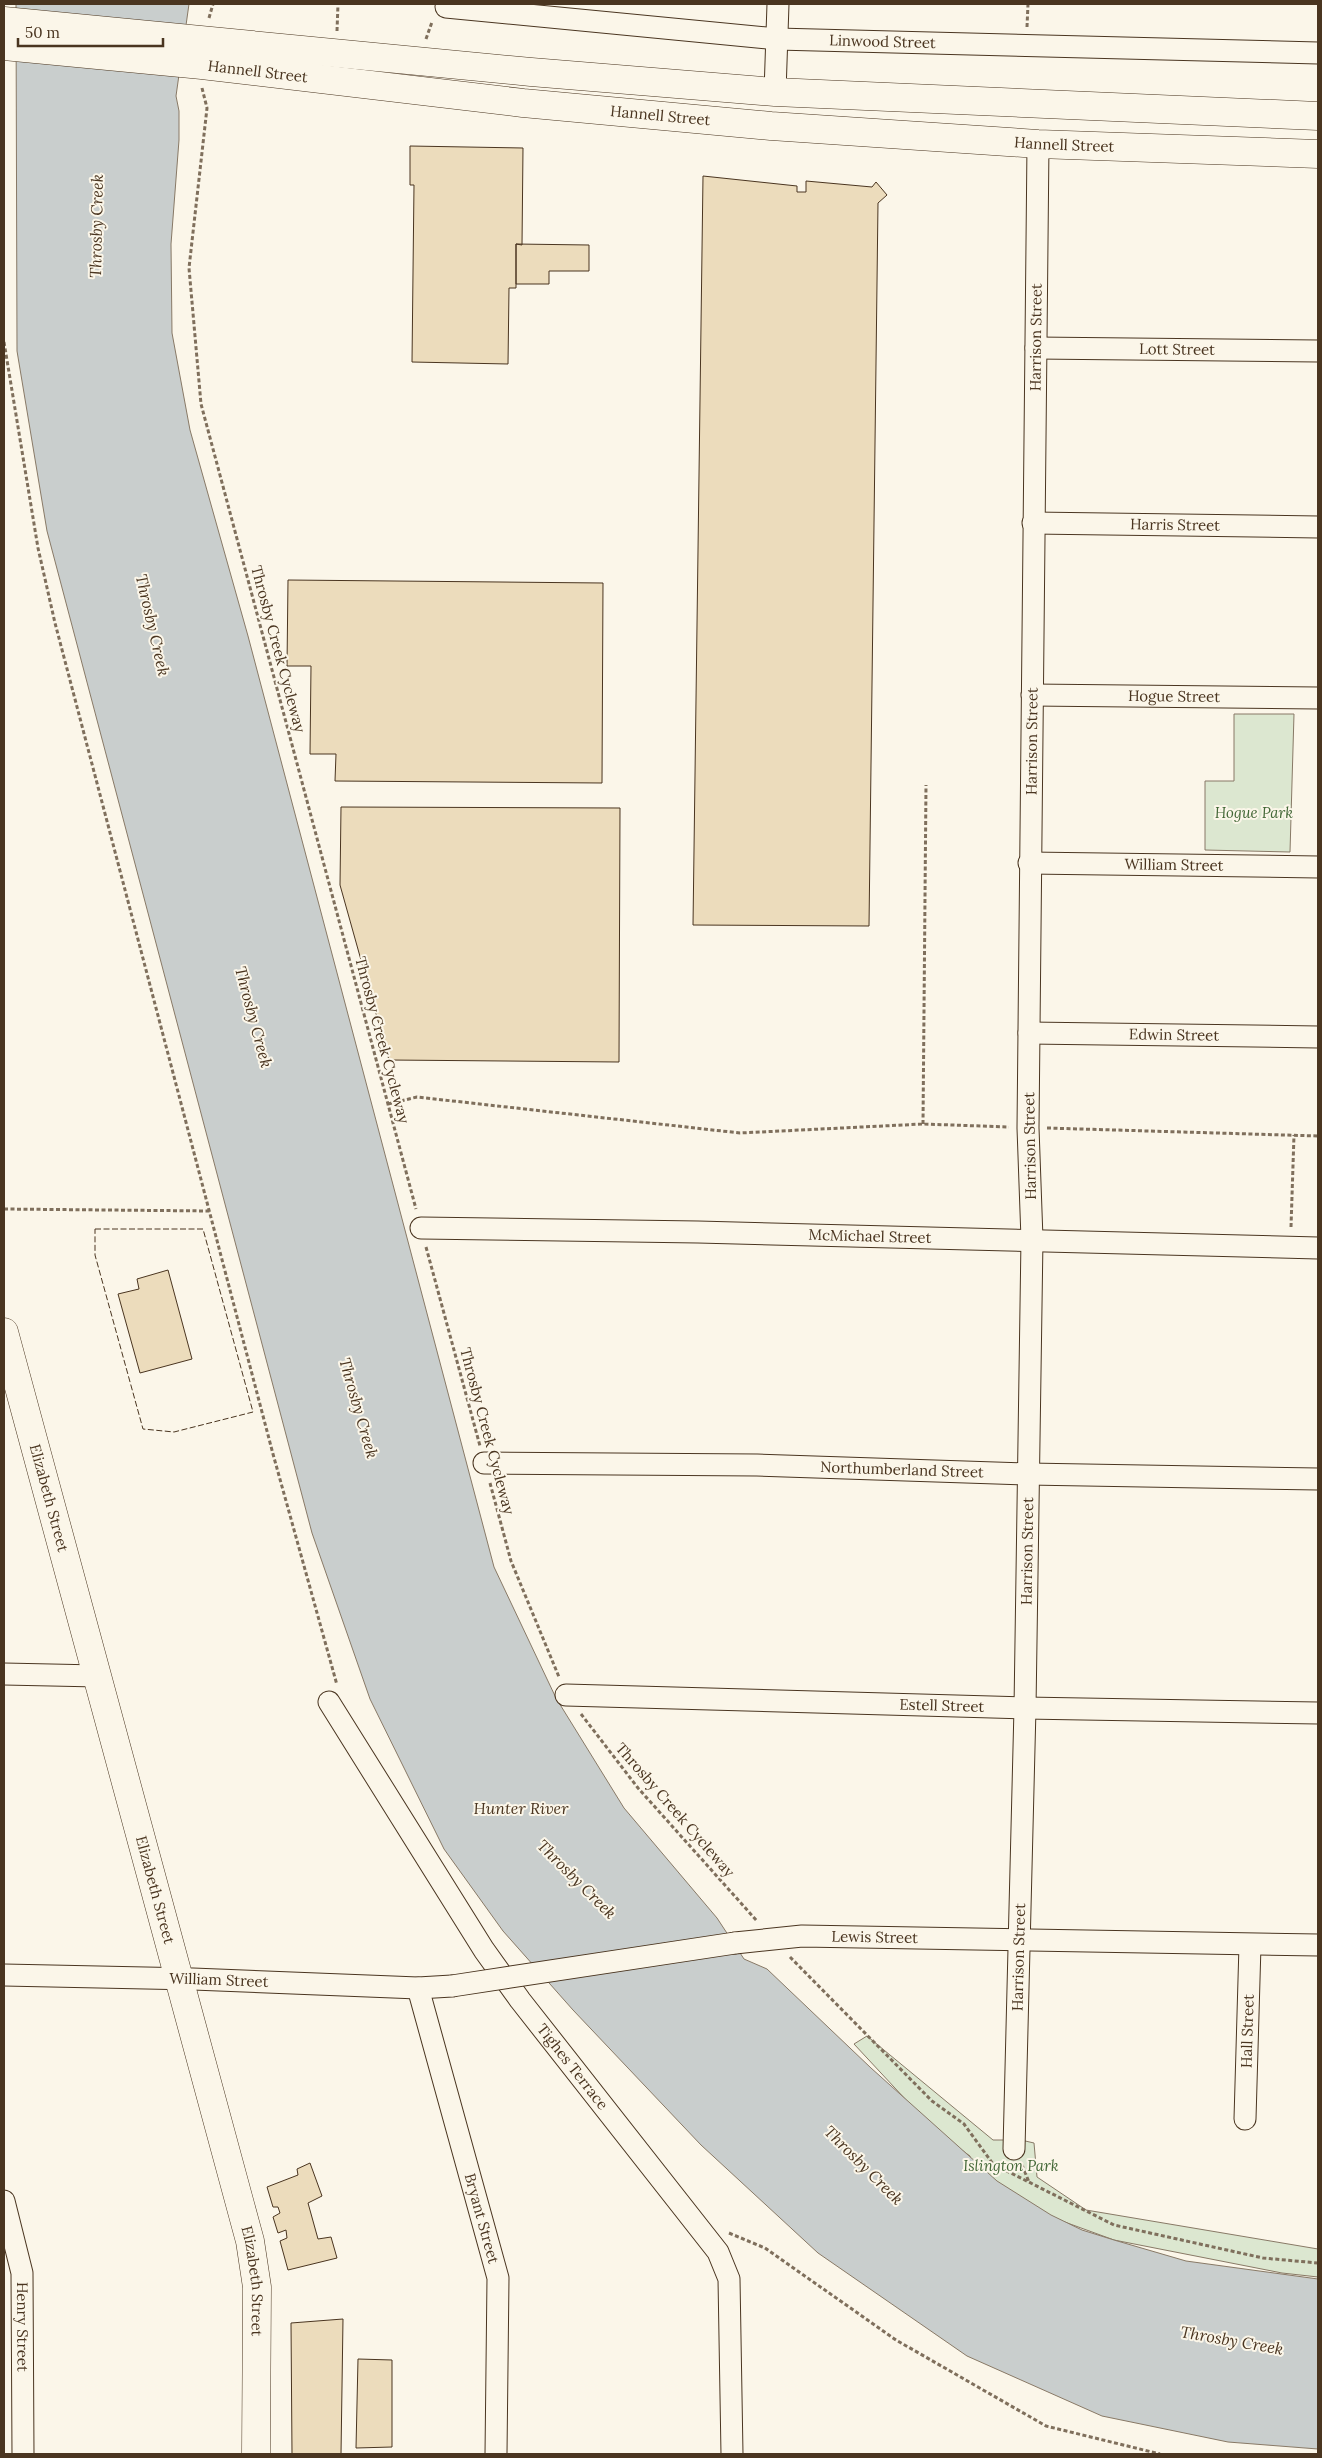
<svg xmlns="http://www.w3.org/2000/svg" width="1322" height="2458" viewBox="0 0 1322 2458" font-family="Lora,serif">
<rect width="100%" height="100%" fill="#fbf6e9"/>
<path fill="#dce7d0" stroke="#887966" d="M1234 714H1294L1290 852 1205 850V781H1234Z
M867 2036 993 2140H1021L1034 2143 1037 2177 1086 2210 1318 2249V2277L1282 2273 1114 2240 1040 2213 972 2168 970 2156 934 2130 854 2044Z"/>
<path fill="#c9cecd" stroke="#887966" d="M16 4H189L176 96 179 111V140L171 244 172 333 190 430 248 636 494 1567 556 1698 624 1808 717 1918 744 1959 767 1969 871 2068 997 2181 1051 2215 1082 2230 1114 2240 1186 2261 1318 2279V2449L1228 2442 1102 2416 967 2356 818 2253 701 2145 573 2010 503 1931 444 1849 370 1699 312 1533 47 531 17 351Z"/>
<path fill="#ecdcbc" stroke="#4a3520" d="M410 146 523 148 522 245 516 244V288H509L508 364 412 362 414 185H410Z
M703 176 797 186V192H806V181L872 187 876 182 887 195 878 203 869 926 693 925Z
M516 244 589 245V271H549V284H516Z
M288 580 603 583 602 783 335 781 336 754H310L311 666H287Z
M341 807 620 808 619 1062 389 1060 340 885Z
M168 1270 192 1359 140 1373 118 1294 139 1289 137 1279Z
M310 2163 322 2196 308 2203 318 2239 331 2237 337 2258 288 2270 280 2241 287 2238 286 2230 278 2233 273 2217 280 2213 278 2207H273L267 2187 298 2175 297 2169Z
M343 2319 341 2454H292L291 2323Z
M358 2359 392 2360V2447L356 2448Z"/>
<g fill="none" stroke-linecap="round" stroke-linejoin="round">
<g stroke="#4a3520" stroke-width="23">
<g id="minor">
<path id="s1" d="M446 7 777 39 1318 53"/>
<path d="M775 92 778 4"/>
<path id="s2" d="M1036 348 1318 351"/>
<path id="s3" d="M1033 523 1318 527"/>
<path id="s4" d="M1032 695 1318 698"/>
<path id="s5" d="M1029 863 1318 867"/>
<path id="s6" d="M1029 1033 1318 1037"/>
<path id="s7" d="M421 1228 698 1232 1318 1248"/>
<path id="s8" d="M484 1463 757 1465 1028 1474 1318 1479"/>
<path d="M4 1674 98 1676"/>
<path id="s9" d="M566 1695 1025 1708 1318 1713"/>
<path id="s10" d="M329 1702 484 1950 520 2000 718 2252 729 2279 732 2454"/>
<path id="s11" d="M735 1943 802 1936 1318 1945"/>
<path id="s12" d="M4 1975 193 1979 418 1988 452 1986"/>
<path id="s13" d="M418 1988 498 2278 496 2454"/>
<path id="s14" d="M1245 2119 1250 1945"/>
<path id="s15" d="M1014 2149 1025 1708 1032 1239 1028 1128 1038 144"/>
<path id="s16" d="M4 2201 22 2273 23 2454"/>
</g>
</g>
<g stroke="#4a3520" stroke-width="29">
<g id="major">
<path id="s17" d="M4 1332 250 2241 257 2287 256 2454"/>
</g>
</g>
<g stroke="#4a3520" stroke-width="29">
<g id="highway">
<path d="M4 21 531 72 775 92 1318 116"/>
<path id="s18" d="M4 46 202 65 523 103 771 126 1038 144 1318 154"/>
</g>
</g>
<path stroke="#7f6f5c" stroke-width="3" stroke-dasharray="4 2.5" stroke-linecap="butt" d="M209 18 213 4
M1027 27 1028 4
M337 31 338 4
M426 39 432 22
M202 88 207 108 189 268 201 404 416 1209
M4 342 38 548 55 623 273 1454 337 1685
M388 1104 417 1097 740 1133 923 1124 1009 1127
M923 1124 926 785
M1047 1128 1318 1136
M4 1209 210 1211
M1291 1227 1294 1135
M426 1247 480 1446
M490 1483 511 1561 559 1677
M581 1714 638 1788 757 1921
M790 1957 932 2101 964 2124 993 2164 1114 2225 1263 2258 1318 2263
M1022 2165 1029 2182
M729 2233 765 2248 896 2340 1046 2426 1160 2454"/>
<use href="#minor" stroke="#fbf6e9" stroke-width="21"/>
<use href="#major" stroke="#fbf6e9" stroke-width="28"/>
<use href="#highway" stroke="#fbf6e9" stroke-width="28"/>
<g stroke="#4a3520" stroke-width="23" stroke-linecap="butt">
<path id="minor-bridge" d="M452 1986 735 1943"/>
</g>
<use href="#minor-bridge" stroke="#fbf6e9" stroke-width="21"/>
<path stroke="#4a3520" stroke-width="1" stroke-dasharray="6 2.5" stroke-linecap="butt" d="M95 1229H203L253 1412 174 1432 143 1429 95 1255Z"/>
</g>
<g text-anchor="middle" stroke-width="4" stroke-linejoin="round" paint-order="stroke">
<g font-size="15" fill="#4a3520" stroke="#fbf6e9">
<text dy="5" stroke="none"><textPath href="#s1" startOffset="438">Linwood Street</textPath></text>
<text dy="5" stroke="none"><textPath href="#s18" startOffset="255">Hannell Street</textPath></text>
<text dy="5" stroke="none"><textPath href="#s18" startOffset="660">Hannell Street</textPath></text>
<text dy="5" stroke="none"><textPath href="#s18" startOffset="1065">Hannell Street</textPath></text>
<text dy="5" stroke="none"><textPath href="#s15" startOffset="1812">Harrison Street</textPath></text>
<text dy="5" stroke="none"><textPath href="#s2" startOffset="141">Lott Street</textPath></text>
<text dy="5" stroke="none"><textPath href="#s3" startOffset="142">Harris Street</textPath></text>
<text transform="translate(278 649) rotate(75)" y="5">Throsby Creek Cycleway</text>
<text dy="5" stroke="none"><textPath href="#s4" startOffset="142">Hogue Street</textPath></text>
<text dy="5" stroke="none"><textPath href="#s15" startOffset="1408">Harrison Street</textPath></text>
<text dy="5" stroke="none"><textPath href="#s5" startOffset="145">William Street</textPath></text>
<text dy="5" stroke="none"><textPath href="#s6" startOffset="145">Edwin Street</textPath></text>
<text transform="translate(382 1040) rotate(75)" y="5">Throsby Creek Cycleway</text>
<text transform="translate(1030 1146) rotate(-91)" y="5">Harrison Street</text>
<text dy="5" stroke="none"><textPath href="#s7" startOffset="449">McMichael Street</textPath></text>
<text transform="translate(487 1431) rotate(75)" y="5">Throsby Creek Cycleway</text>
<text dy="5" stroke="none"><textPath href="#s8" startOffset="418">Northumberland Street</textPath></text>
<text dy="5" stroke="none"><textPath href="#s17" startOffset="172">Elizabeth Street</textPath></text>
<text dy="5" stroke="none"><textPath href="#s15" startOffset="598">Harrison Street</textPath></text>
<text dy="5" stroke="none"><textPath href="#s9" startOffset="376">Estell Street</textPath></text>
<text transform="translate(675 1810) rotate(49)" y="5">Throsby Creek Cycleway</text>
<text dy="5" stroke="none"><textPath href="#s17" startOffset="578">Elizabeth Street</textPath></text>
<text dy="5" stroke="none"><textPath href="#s11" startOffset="140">Lewis Street</textPath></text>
<text dy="5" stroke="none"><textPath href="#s15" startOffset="192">Harrison Street</textPath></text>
<text dy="5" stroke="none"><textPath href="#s12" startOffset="215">William Street</textPath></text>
<text dy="5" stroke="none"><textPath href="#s14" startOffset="88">Hall Street</textPath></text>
<text dy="5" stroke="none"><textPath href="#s10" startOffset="439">Tighes Terrace</textPath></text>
<text dy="5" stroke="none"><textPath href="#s13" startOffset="239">Bryant Street</textPath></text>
<text dy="5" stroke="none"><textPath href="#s17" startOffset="982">Elizabeth Street</textPath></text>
<text dy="5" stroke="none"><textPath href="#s16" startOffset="128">Henry Street</textPath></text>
</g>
<g font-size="15" font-style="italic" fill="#436837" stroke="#fbf6e9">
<text x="1254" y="818">Hogue Park</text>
<text x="1011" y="2171">Islington Park</text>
</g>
<g font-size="16" font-style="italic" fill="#4a3520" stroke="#fbf6e9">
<text transform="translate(96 226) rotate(-89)" y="6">Throsby Creek</text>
<text transform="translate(153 625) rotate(77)" y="6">Throsby Creek</text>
<text transform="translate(254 1017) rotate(75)" y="6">Throsby Creek</text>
<text transform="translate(359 1408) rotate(74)" y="6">Throsby Creek</text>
<text x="521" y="1814">Hunter River</text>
<text transform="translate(577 1879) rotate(45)" y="6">Throsby Creek</text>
<text transform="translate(864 2165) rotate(45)" y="6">Throsby Creek</text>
<text transform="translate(1232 2340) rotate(10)" y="6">Throsby Creek</text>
</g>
</g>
<rect width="1322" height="2458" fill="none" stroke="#4a3520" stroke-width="10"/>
<path d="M18 38v8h145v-8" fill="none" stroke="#4a3520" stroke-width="2.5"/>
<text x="25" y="38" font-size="15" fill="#4a3520" stroke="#fbf6e9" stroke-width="4" paint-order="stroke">50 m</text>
</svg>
